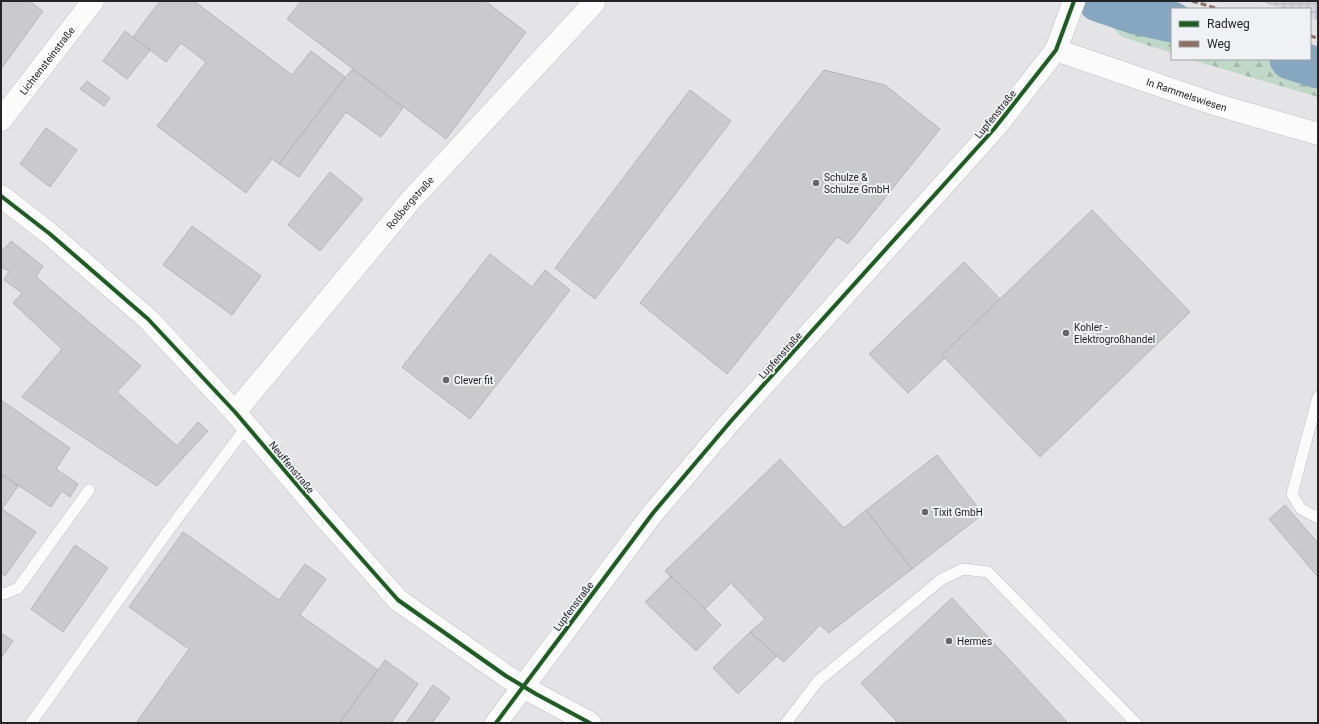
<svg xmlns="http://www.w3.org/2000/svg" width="1319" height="724" viewBox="0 0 1319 724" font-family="Roboto,sans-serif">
<defs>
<pattern id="industrial-grid" width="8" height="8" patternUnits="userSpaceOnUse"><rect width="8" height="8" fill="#d3d5db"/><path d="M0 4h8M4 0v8" fill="none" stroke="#b5b7bc"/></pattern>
<pattern id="forest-firs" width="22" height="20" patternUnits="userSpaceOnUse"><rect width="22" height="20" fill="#c0d8c7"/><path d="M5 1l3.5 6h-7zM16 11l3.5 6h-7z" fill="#a5b9ab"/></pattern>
</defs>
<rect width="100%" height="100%" fill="#e4e4e7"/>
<path fill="url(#industrial-grid)" d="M1259 1H1318V20L1310 18V9H1284Z"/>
<path fill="url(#forest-firs)" d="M1112 1H1168L1193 9H1172V53L1122 37 1109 24Z
M1310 47 1318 50V97L1189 59H1310Z"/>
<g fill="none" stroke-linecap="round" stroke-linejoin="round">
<path stroke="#87a7c1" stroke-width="41" d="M1098 1 1136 14 1172 22
M1290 59 1318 68"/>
</g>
<path fill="#cacacc" stroke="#b7b6b9" d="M1 1H29L43 11 1 69Z
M160 1H194L292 75 311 51 345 77 279 164 272 159 246 193 157 126 206 62 181 43 166 62 133 37Z
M301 1H485L526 32 446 139 287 19Z
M125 31 150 50 127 79 103 61Z
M352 69 403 108 381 137 346 112 299 177 279 164Z
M824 70 885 85 940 129 848 244 837 237 727 374 640 303Z
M87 81 110 98 104 106 80 89Z
M690 90 731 121 595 299 555 268Z
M46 128 77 150 50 187 20 164Z
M330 172 363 199 320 251 288 225Z
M1092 210 1190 312 1040 457 942 355Z
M192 226 261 276 232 315 163 265Z
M11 241 43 266 36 277 141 366 117 392 177 446 198 422 208 431 157 486 22 397 62 349 13 303 22 293 4 280 9 271 1 267V252Z
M490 254 532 287 545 270 570 290 470 419 402 367Z
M964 262 1000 299 942 355 945 358 908 393 869 354Z
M1 400 70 448 56 469 78 484 70 497 62 491 51 507 1 474Z
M937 455 983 514 912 569 866 510Z
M780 459 844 528 866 510 912 569 829 633 820 625 784 662 750 632 765 619 731 583 705 609 665 571Z
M3 475 18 486 2 509 36 532 5 576 1 573V477Z
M1285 505 1318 543V577L1269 519Z
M183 532 279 600 305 564 326 579 300 615 378 670 341 721 344 723H136L189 649 129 607Z
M75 545 108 568 63 632 31 609Z
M671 576 721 625 696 651 645 602Z
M952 598 1068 723H898L861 683Z
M750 632 777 656 738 694 713 668Z
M1 633 13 641 1 658Z
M385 660 418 684 391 723H344L341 721Z
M433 685 450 698 432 723H406Z"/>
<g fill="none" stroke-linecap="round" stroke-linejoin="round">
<g stroke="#c0c0c2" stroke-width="12">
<path id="lane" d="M1318 397 1292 494 1301 509 1318 518
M1 593 4 594 18 588 89 490
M31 723 168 531 247 426
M786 723 818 681 942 579 963 569 988 572 1136 723"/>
</g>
<g stroke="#c0c0c2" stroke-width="23">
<g id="street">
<path id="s1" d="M1056 50 1214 104 1318 134"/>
<path id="s2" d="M1 120 93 1"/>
<path d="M1 196 50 234 148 319 235 412 321 513 398 600 506 676 536 694 590 723"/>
<path id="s3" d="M235 412 411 200 594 3V1"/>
<path d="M496 723 653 513 731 421 994 129 1056 50 1074 1"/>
</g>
</g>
<use href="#lane" stroke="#fbfbfb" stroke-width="11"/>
<use href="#street" stroke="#fbfbfb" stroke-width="22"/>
<path stroke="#8d6e63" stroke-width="3" stroke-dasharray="6 3" stroke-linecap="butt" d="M1192 1 1219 9
M1310 36 1318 38"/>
<g stroke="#f0f1f5" stroke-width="6">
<path id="cycleway" d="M1 196 50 234 148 319 235 412 321 513 398 600 506 676 536 694 590 723
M496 723 653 513 731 421 994 129 1056 50 1074 1"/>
</g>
<use href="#cycleway" stroke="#1b5e20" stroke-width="4"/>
</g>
<g fill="#67676a" stroke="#f0f1f5" stroke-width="1.5">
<circle cx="816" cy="183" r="4"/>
<circle cx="1066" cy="333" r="4"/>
<circle cx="446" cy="380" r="4"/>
<circle cx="925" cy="512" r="4"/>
<circle cx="949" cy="641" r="4"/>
</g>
<g text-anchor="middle" stroke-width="4" stroke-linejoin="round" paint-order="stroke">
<g font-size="10" fill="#242426" stroke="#f0f1f5">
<text dy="4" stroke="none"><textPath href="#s2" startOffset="75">Lichtensteinstraße</textPath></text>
<text dy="4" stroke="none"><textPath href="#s1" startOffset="138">In Rammelswiesen</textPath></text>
<text transform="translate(995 114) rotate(-51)" y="4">Lupfenstraße</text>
<text dy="4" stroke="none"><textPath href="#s3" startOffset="273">Roßbergstraße</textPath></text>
<text transform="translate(780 355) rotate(-48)" y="4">Lupfenstraße</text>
<text transform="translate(292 467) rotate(50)" y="4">Neuffenstraße</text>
<text transform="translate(573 606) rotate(-53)" y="4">Lupfenstraße</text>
</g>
<g font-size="10" fill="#242426" stroke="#f0f1f5" text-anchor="start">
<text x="824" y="181">Schulze &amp;<tspan x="824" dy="12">Schulze GmbH</tspan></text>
<text x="1074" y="331">Kohler -<tspan x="1074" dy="12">Elektrogroßhandel</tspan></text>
<text x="454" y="384">Clever fit</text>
<text x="933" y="516">Tixit GmbH</text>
<text x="957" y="645">Hermes</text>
</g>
</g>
<rect width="1319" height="724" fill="none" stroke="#242426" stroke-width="4"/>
<rect x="1171" y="8" width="140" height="52" fill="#f0f1f5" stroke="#9e9fa2"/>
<rect x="1179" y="21" width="20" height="6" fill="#1b5e20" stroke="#9e9fa2"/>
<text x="1207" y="28" font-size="12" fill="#242426">Radweg</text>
<rect x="1179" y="41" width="20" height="6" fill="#8d6e63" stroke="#9e9fa2"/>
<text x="1207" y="48" font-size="12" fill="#242426">Weg</text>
</svg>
